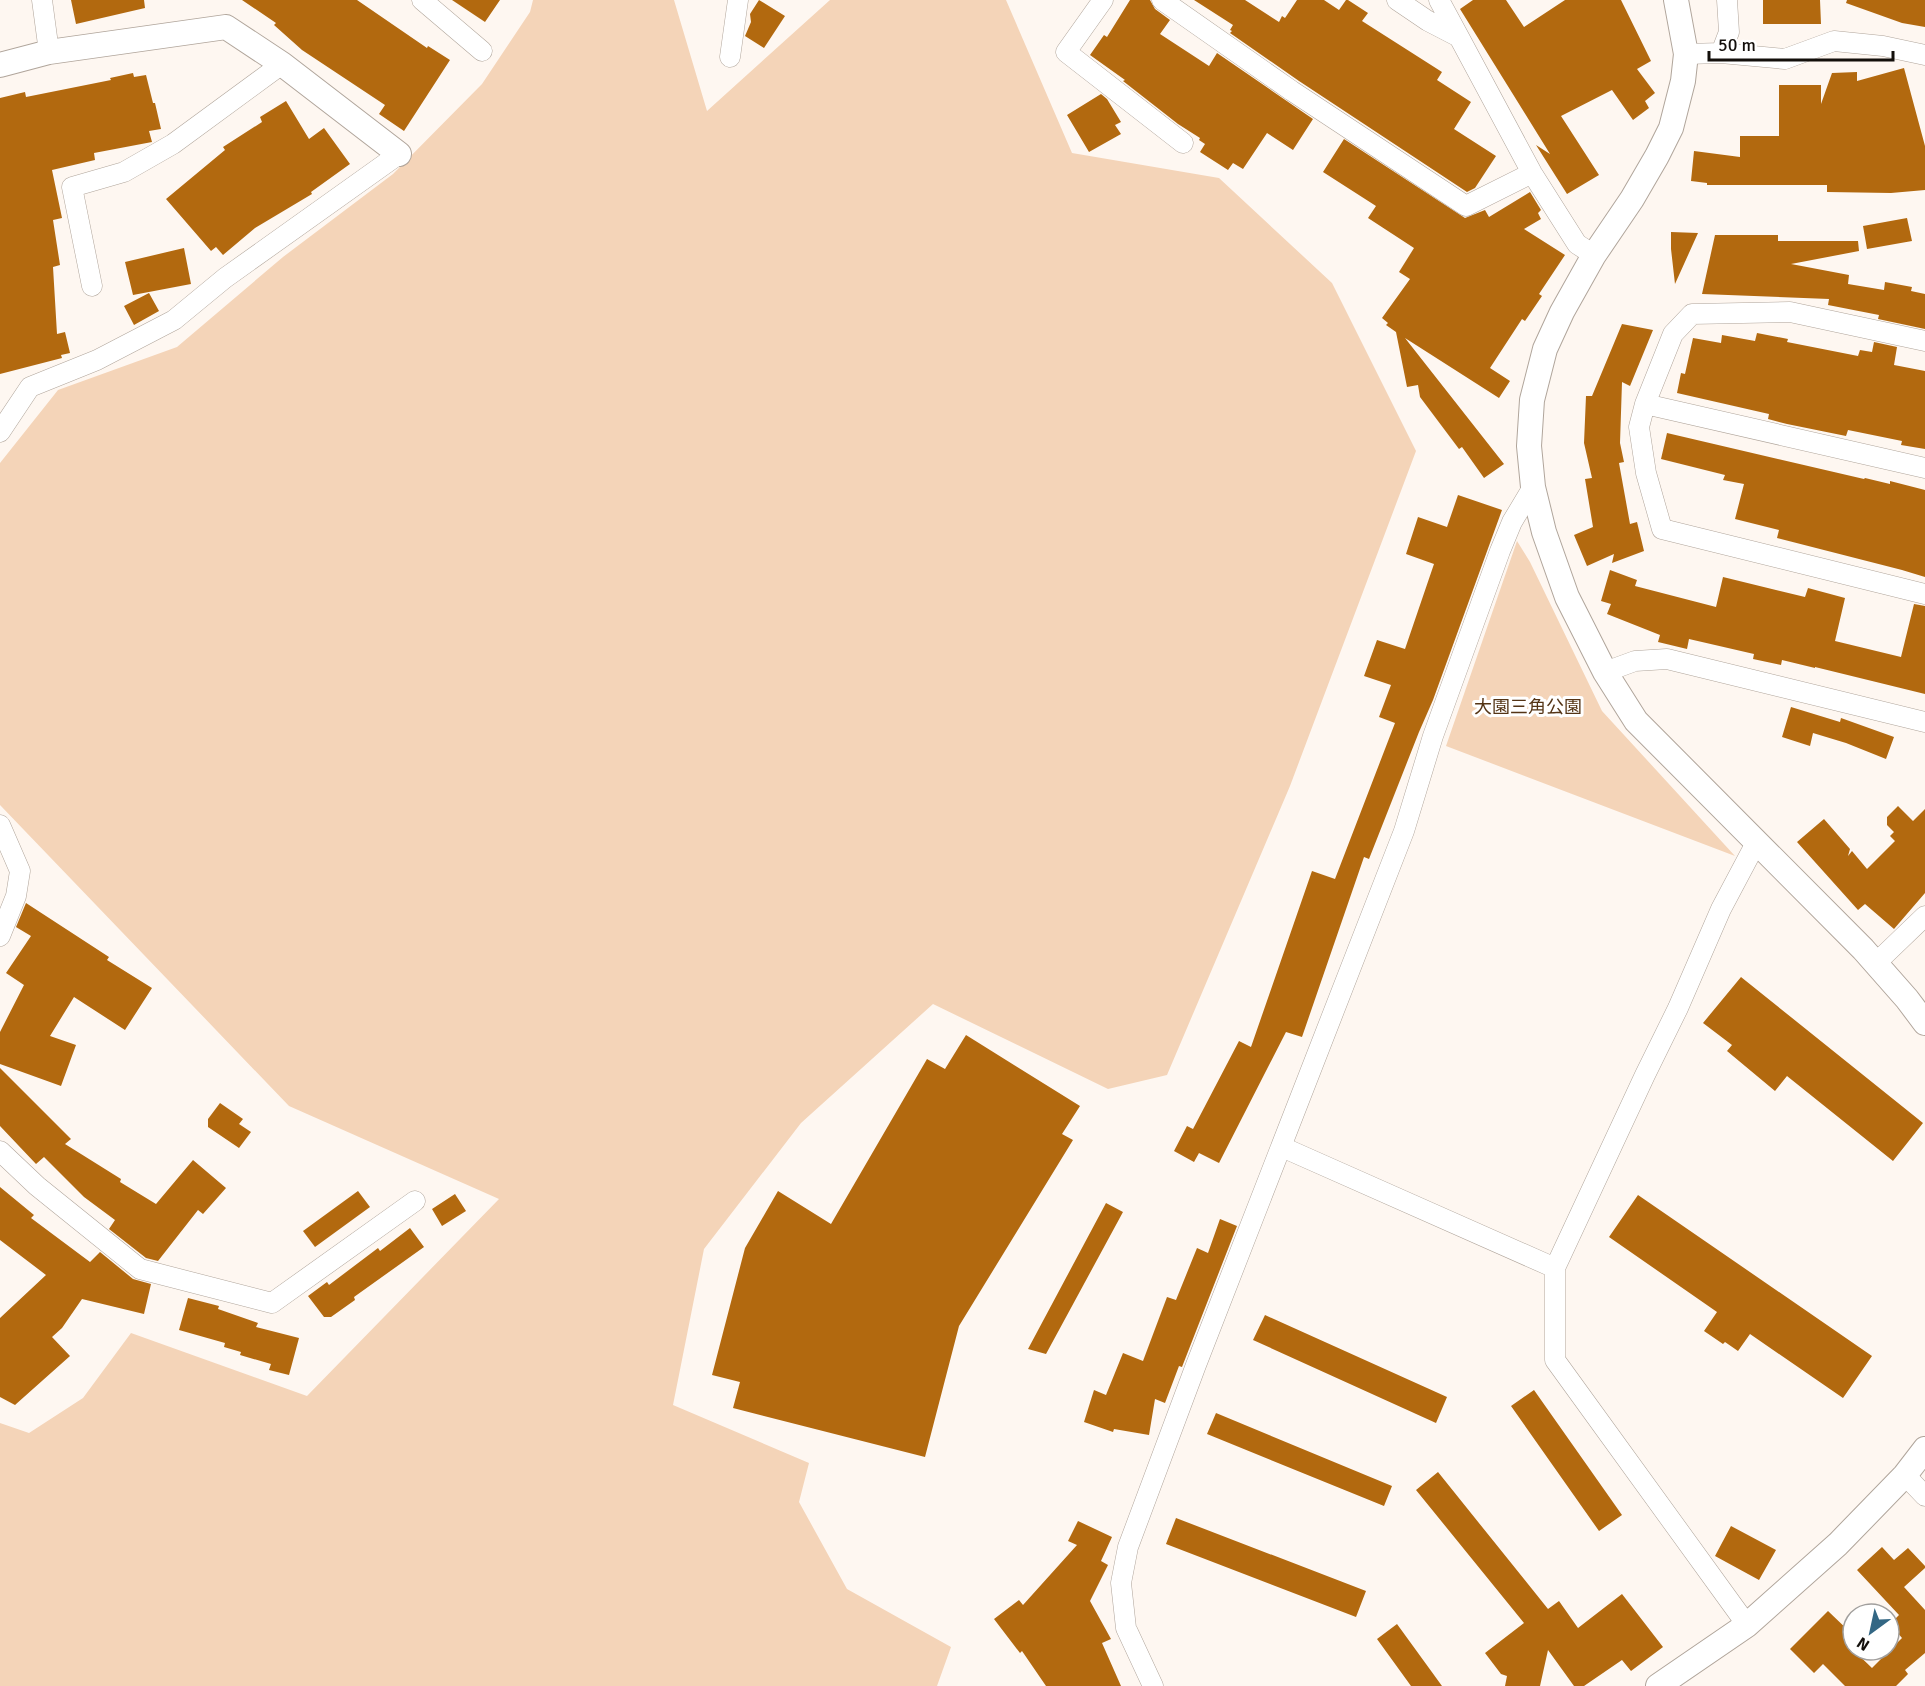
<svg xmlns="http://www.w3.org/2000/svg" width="1925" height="1686" viewBox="0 0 1925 1686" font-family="Signika,'Noto Sans JP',sans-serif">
<rect width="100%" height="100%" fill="#fef7f1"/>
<path fill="#f4d4b8" d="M533 0H674L707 111 830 0H1006L1072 153 1219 178 1332 283 1416 451 1290 786 1167 1075 1108 1089 933 1004 801 1123 704 1249 673 1405 809 1463 799 1502 847 1589 951 1647 937 1686H0V1423L29 1433 83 1398 131 1333 307 1396 499 1199 289 1106 0 805V463L58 390 177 347 283 257 393 174 482 84 530 12Z
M1517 541 1530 562 1602 711 1735 856 1446 746Z"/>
<path fill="#b2690f" d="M71 0H144L145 8 76 24Z
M242 0H357L427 48 428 46 450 60 404 131 379 114 385 105 302 50 274 25 276 23Z
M452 0H500L485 22Z
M759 0 785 16 764 48 745 36 751 22 750 14Z
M1130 0H1150L1155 9 1170 20 1160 34 1209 66 1217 53 1313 119 1293 150 1267 133 1243 169 1233 163 1228 170 1200 152 1205 144 1199 140 1200 138 1178 124 1123 81 1125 80 1090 55 1104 35 1107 37Z
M1194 0H1245L1279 22 1282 16 1285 18 1297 0H1324L1339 10 1346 0H1348L1368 13 1362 21 1442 72 1437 80 1471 102 1454 129 1496 156 1475 188 1467 192 1299 81 1230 33 1232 31 1230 30 1233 25Z
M1473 0H1506L1524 27 1565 0H1621L1651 61 1637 69 1655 93 1645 101 1649 108 1633 120 1612 90 1561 116 1599 175 1567 194 1536 145 1550 154 1460 9Z
M1763 0H1820L1821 24H1763Z
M1847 0H1925V27L1902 23 1846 3Z
M1904 68 1925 146V190L1891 193 1827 192V185H1707V183L1691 181 1694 151 1740 157V136H1779V85H1821V104L1832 73 1857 72V81Z
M133 73 134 77 146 75 153 103H155L161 129 149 131 152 142 94 153 95 160 52 170 62 218 53 220 60 265 53 267 57 334 65 332 70 353 61 355 62 358 0 374V98L25 92 26 97 111 80 110 78Z
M1101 94 1107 99 1121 122 1115 125 1121 134 1089 152 1067 115Z
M286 101 309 139 324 128 350 164 311 192 312 194 255 228 223 255 216 247 211 251 166 199 225 150 223 147 262 122 260 117Z
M1344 139 1465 218 1485 210 1489 217 1530 192 1541 210 1538 213 1541 219 1524 229 1565 255 1539 294 1542 296 1525 321 1522 319 1490 368 1510 381 1499 398 1405 338 1504 464 1484 478 1462 447 1459 449 1420 397 1418 385 1407 387 1396 332 1386 325 1388 323 1382 318 1410 279 1399 272 1414 248 1368 218 1376 206 1323 172Z
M1907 218 1912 241 1867 249 1863 226Z
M1671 232 1698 233 1675 284 1671 249Z
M1715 235H1778V241H1858L1859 251 1791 264 1849 275 1848 284 1884 290 1885 282 1912 287 1911 291 1925 294V329L1878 319 1879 315 1828 305 1829 299 1702 294Z
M184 248 191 284 133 295 125 262Z
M149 293 159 311 134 325 124 306Z
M1622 324 1653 330 1630 386 1622 382 1620 443 1624 462 1619 463 1630 524 1637 522 1644 551 1612 563 1614 554 1587 566 1574 535 1593 527 1585 479 1592 478 1584 443 1586 396H1592Z
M1757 333 1788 339 1787 342 1858 356 1860 350 1872 352 1874 342 1897 347 1894 365 1925 371V449L1901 445 1902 441 1848 430 1846 436 1787 424 1768 419 1769 414 1677 393 1681 373 1685 374 1693 338 1721 343 1722 335 1755 341Z
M1667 433 1864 479 1865 478 1890 484V481L1925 490V577L1902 570 1777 538 1779 530 1735 519 1744 484 1723 480 1725 475 1661 459Z
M1458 495 1502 510 1433 700 1419 732 1369 859 1364 857 1302 1037 1286 1032 1219 1163 1199 1153 1194 1162 1174 1151 1187 1126 1193 1129 1239 1041 1251 1047 1312 871 1335 879 1395 723 1379 717 1391 685 1364 676 1377 640 1405 649 1434 564 1406 554 1418 517 1447 527Z
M1610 570 1637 580 1635 586 1716 607 1723 577 1805 597 1808 588 1845 598 1835 641 1901 657 1914 604 1925 606V694L1815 667V668L1782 660 1781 665 1753 659 1754 654 1689 639 1687 649 1658 642 1660 635 1607 614 1611 604 1601 601Z
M1791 707 1840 722 1841 718 1894 737 1886 759 1846 743 1813 733 1810 746 1782 737Z
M1898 806 1913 821 1925 809V893L1894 929 1865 904 1858 910 1797 842 1824 819 1850 849 1848 856 1852 851 1867 869 1895 841 1890 836 1894 832 1887 825V817Z
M26 903 109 957 107 960 152 988 125 1030 74 997 50 1036 76 1045 61 1086 0 1064V1032L24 985 6 973 31 936 16 927Z
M1741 977 1923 1123 1893 1161 1787 1076 1775 1091 1727 1051 1732 1045 1703 1023Z
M966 1035 1080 1106 1062 1134 1073 1140 959 1326 925 1457 733 1408 740 1382 712 1375 745 1248 778 1191 831 1224 927 1059 945 1069Z
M0 1068 71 1139 65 1144 121 1179 120 1182 156 1204 193 1160 226 1188 203 1214 198 1210 158 1261 146 1258 109 1229 115 1220 84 1197 44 1157 36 1164 0 1126Z
M220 1103 243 1119 239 1124 251 1132 239 1148 208 1127V1119Z
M0 1187 34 1215 31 1218 90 1262 100 1252 133 1279 151 1284 144 1314 82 1299 62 1328 52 1337 70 1356 15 1405 0 1397V1318L46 1275 0 1240Z
M358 1191 370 1207 315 1247 303 1231Z
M455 1194 466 1211 442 1226 432 1209Z
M1638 1195 1872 1356 1843 1398 1750 1334 1738 1351 1725 1342 1723 1344 1704 1331 1717 1312 1609 1237Z
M1106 1203 1123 1212 1046 1354 1028 1349Z
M1220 1219 1237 1226 1182 1367 1179 1366 1165 1403 1155 1399 1149 1435 1114 1429 1113 1432 1084 1422 1094 1390 1106 1395 1123 1353 1143 1361 1167 1297 1176 1300 1197 1248 1208 1253Z
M410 1228 424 1247 354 1297 355 1300 331 1317H324L308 1296 327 1282 329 1285 378 1248 380 1251Z
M188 1298 219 1306 218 1309 258 1323 256 1327 299 1338 289 1375 269 1370 271 1364 240 1355 241 1352 224 1347 225 1343 179 1330Z
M1265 1315 1447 1397 1436 1423 1253 1340Z
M1534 1390 1622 1515 1599 1531 1511 1406Z
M1216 1413 1392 1486 1384 1506 1207 1434Z
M1438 1472 1548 1609 1559 1601 1578 1628 1622 1594 1663 1647 1631 1671 1622 1660 1584 1686H1574L1548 1650 1540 1686H1505L1507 1676 1501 1674 1485 1653 1524 1623 1416 1490Z
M1176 1518 1366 1591 1356 1617 1166 1544Z
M1078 1521 1112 1537 1101 1561 1108 1565 1090 1601 1111 1639 1102 1643 1121 1686H1046L1022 1651 1020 1653 994 1619 1019 1600 1023 1605 1077 1545 1068 1541Z
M1731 1526 1776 1550 1759 1580 1715 1556Z
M1882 1547 1894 1560 1908 1548 1925 1566V1568L1904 1587 1925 1610V1653L1905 1670 1908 1674 1896 1686H1845L1823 1664 1814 1673 1790 1649 1828 1611 1852 1634 1845 1642 1872 1668 1902 1638 1890 1624 1899 1615 1857 1570Z
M1397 1624 1442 1686H1411L1377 1639Z"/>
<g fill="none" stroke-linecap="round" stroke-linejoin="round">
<g stroke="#b0a59b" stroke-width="21">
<path id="minor" d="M42 0 49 52
M422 0 482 51
M1103 0 1066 52 1183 143
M1162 0 1292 91 1466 206 1532 173
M1397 0 1428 21 1459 37 1532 173 1577 244 1594 255
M1439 0 1459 37
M1721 53 1729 32 1727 0
M1686 54 1721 53 1785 59 1834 41 1883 46 1925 55
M730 57 738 0
M92 286 72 187 124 172 173 144 282 64
M1645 404 1673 334 1692 314 1790 312 1925 341
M0 432 30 387 97 360 174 320 225 278 399 154
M1925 468 1645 404 1639 427 1646 473 1662 529 1925 594
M1605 672 1635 661 1667 659 1925 722
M0 825 20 871 16 896 0 936
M1876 963 1925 916
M1282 1147 1555 1268
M0 1151 37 1186 140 1269 272 1303 415 1201
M1905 1475 1925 1496
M1747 1625 1555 1360V1268L1645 1075 1678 1008 1721 909 1756 843
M1153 1686 1126 1628 1121 1583 1128 1547 1196 1365 1404 831 1433 736 1500 551 1512 522 1533 487"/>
</g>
<g stroke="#b0a59b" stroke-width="26">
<path id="tertiary" d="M1676 0 1686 54 1683 81 1671 128 1657 156 1632 199 1594 255 1562 312 1545 349 1532 400 1529 446 1533 487 1544 532 1567 597 1605 672 1636 721 1863 949 1907 999 1925 1023
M0 65 49 52 226 27 282 64 399 154
M1658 1686 1747 1625 1838 1544 1905 1475 1925 1449"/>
</g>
<use href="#minor" stroke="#fff" stroke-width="20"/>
<use href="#tertiary" stroke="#fff" stroke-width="24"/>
</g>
<g text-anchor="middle" stroke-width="6" stroke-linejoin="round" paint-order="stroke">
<g font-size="18" fill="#543415" stroke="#fff">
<text x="1528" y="713">大園三角公園</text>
</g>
</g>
<g transform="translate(1871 1632) rotate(213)"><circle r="28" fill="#ffffff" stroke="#a19f9d" stroke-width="1.5"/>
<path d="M0-4.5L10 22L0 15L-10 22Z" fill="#336784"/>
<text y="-9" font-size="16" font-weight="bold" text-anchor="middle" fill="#130f0b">N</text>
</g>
<path d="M1709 51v9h184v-9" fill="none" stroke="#130f0b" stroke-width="3"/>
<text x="1718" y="51" font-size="18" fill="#130f0b" stroke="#ffffff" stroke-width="4.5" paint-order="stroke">50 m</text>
</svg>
